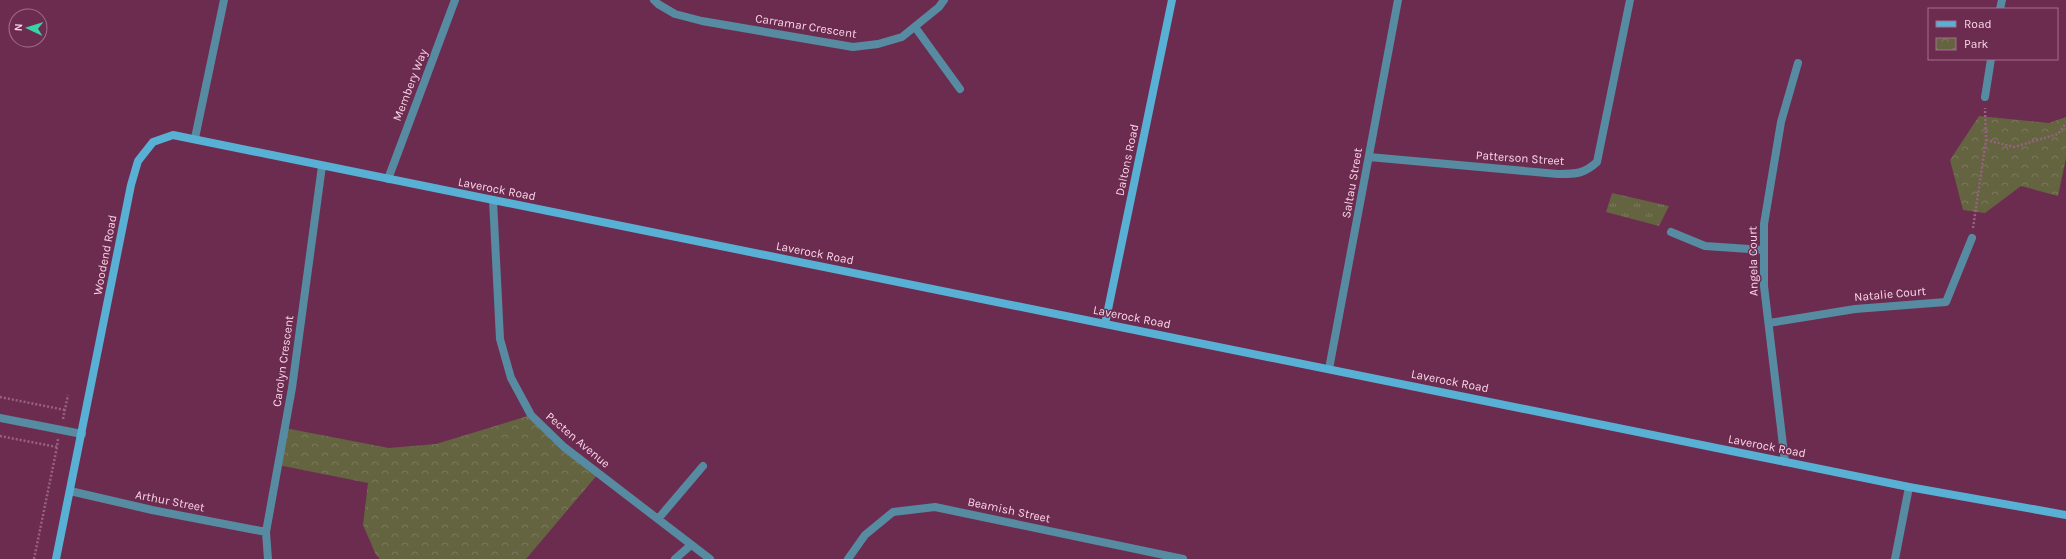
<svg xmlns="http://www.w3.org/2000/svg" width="2066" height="559" viewBox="0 0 2066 559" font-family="Karla,sans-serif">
<defs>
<pattern id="grass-tufts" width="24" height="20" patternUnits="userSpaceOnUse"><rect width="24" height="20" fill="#646440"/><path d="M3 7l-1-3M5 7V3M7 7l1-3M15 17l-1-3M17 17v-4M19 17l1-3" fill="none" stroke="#7b795c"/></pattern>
<pattern id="park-crowns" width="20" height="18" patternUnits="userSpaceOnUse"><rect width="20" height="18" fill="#646440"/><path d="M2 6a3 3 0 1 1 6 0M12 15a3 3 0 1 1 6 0" fill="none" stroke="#7b795c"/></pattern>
</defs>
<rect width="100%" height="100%" fill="#6b2c50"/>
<path fill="url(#grass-tufts)" d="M1612 193 1669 206 1659 226 1606 212Z"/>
<path fill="url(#park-crowns)" d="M1979 116 2049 123 2066 117V158L2058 196 2021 186 1985 213 1963 210 1950 160Z
M531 415 598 474 526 559H380L376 555 363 525 368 483 278 465 285 428 389 448 436 444Z"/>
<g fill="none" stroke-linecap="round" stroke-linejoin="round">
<path stroke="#996180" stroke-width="2.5" stroke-dasharray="2 2" stroke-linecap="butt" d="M1986 140 2014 147 2058 134 2066 123
M1973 228 1986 140 1985 108
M0 397 65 410
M63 419 68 395
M0 436 57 447 58 439
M34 559 57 447"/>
<path stroke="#578ba2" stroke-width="8" d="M654 0 658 4 675 14 702 21 853 47 878 44 902 37 939 7 944 0
M2000 9 2002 0
M915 27 960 89
M1985 97 1991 59
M195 138 224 0
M1369 157 1558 174C1576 174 1584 174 1597 162L1630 0
M388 179 455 0
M493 200 500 339 511 378 531 415 564 447 710 559
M1671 232 1705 246 1764 250
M1769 323 1855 309 1946 302 1972 238
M1329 369 1398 0
M0 418 82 434
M1785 462 1764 286V224L1781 122 1798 63
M70 491 152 510 266 532
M658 519 703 466
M268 559 266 532 292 388 322 166
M675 559 691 545
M848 559 865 535 893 512 935 507 1183 559
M1895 559 1909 487"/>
<path stroke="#59b0d5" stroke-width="8" d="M1105 324 1172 0
M56 559 131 185 138 161 153 142 173 135 1909 487 2066 515"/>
</g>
<g text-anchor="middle" stroke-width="3" stroke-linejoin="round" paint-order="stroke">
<g font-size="12" fill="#fbd4e6" stroke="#6b2c50">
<text transform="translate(806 26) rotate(9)" y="4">Carramar Crescent</text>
<text transform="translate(410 85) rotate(-69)" y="4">Membery Way</text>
<text transform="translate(1520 158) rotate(4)" y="4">Patterson Street</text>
<text transform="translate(1127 160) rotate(-78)" y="4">Daltons Road</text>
<text transform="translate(1352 183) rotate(-80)" y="4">Saltau Street</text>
<text transform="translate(497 189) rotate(11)" y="4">Laverock Road</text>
<text transform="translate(815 253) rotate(11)" y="4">Laverock Road</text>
<text transform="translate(105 255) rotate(-79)" y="4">Woodend Road</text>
<text transform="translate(1753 261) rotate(-91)" y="4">Angela Court</text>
<text transform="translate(1890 294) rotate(-5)" y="4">Natalie Court</text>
<text transform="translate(1132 317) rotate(11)" y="4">Laverock Road</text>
<text transform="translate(283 361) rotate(-82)" y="4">Carolyn Crescent</text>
<text transform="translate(1450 381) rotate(11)" y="4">Laverock Road</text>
<text transform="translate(578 440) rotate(40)" y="4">Pecten Avenue</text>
<text transform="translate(1767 446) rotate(11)" y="4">Laverock Road</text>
<text transform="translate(170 501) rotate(11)" y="4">Arthur Street</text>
<text transform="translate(1009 510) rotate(12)" y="4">Beamish Street</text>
</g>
</g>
<rect x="1928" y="8" width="130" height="52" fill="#6b2c50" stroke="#a56f8c"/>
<rect x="1936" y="21" width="20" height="6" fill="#59b0d5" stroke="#a56f8c"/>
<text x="1964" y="28" font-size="12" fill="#fbd4e6">Road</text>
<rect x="1936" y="38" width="20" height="12" fill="url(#park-crowns)" stroke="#a56f8c"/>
<text x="1964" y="48" font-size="12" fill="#fbd4e6">Park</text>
<g transform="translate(28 28) rotate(274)"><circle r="19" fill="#6b2c50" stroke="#a56f8c"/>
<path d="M0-3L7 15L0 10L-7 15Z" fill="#38d4a6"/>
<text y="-6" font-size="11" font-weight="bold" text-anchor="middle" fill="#fbd4e6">N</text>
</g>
</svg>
